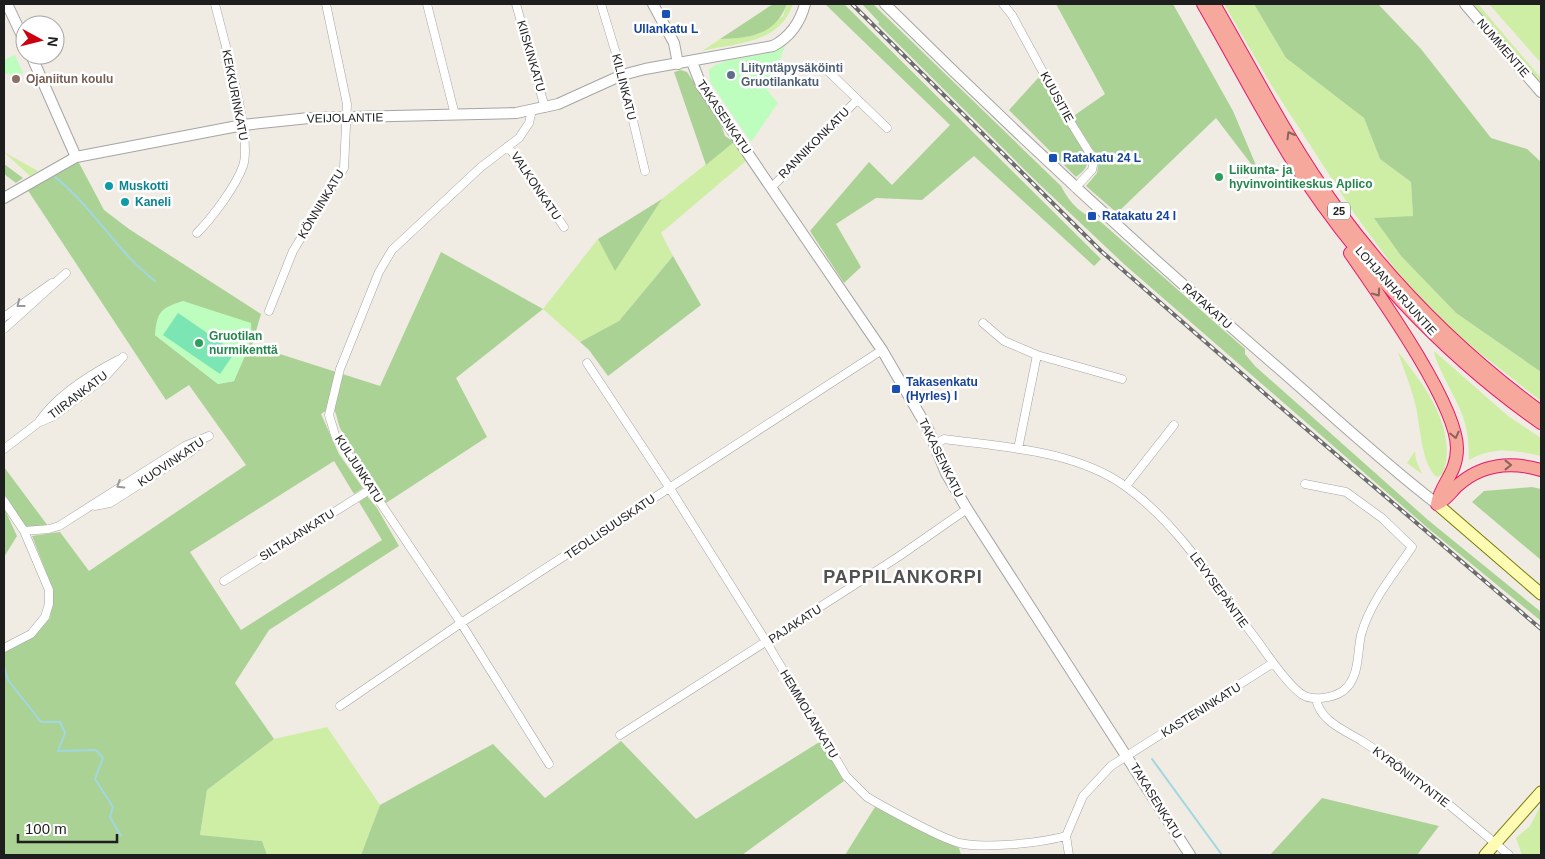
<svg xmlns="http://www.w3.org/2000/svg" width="1545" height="859" viewBox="0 0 1545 859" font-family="Helvetica,sans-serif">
<rect width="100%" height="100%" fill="#f0ebe3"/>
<path fill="#ceeea5" d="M787 4H793C779 44 739 42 702 51L720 39 739 38 759 34 783 16Z
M1224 4H1254L1286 58 1364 118 1380 159 1411 182 1413 217 1375 219 1401 256 1456 313 1541 372V401L1457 335 1409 288 1356 216 1270 83Z
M1472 4H1478L1541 78V85Z
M1489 4H1541V63L1540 62Z
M734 142 747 160 661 233 673 256 619 321 580 342 543 309 598 239 615 270 662 199Z
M4 152 38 171 30 176Z
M1434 351 1508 416 1541 438V456C1514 450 1494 446 1469 460 1469 444 1468 430 1462 414 1458 402 1433 359 1434 351Z
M1398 352C1425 386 1458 429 1443 474L1437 477C1422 467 1420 425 1416 407 1412 389 1404 370 1398 352Z
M1415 451 1416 460 1422 474 1407 463Z
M327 727 380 805 361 855H267L262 841 200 835 207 790 274 739Z
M1541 805V855H1522L1516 838 1530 826Z"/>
<path fill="#abd295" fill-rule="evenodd" d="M773 4H787C775 35 751 38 720 39Z
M825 4H844L1101 259 1094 266 974 156 922 200 876 198 836 224 861 267 844 283 810 231 869 162 892 185 950 125Z
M862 4H873L1061 186C1070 204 1082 215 1101 222L1245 349V354L1255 366 1428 520 1541 612V621L1429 529 1125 265 1037 182 878 24 879 22Z
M1056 4H1173L1233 111 1261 177 1216 118 1117 213 1086 186 1097 173 1099 159 1072 117 1105 94Z
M1254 4H1378L1421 49 1491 138 1527 149 1541 162V372L1456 313 1401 256 1374 218 1413 216 1411 182 1380 159 1364 118 1286 58Z
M681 70 687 72 720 122 725 136 734 142 706 165 674 72Z
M1040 76 1086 155C1089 167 1085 170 1076 177L1009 110Z
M78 161 104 210 129 229 261 314 252 345 380 386 441 252 543 309 456 378 487 437 386 503C369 479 354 454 340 428 337 421 337 412 332 407L321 414 339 454 363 488 354 494 334 461 190 552 241 630 382 540 359 502 367 496 377 508 399 546 269 630 235 683 274 739 207 790 200 835 262 841 267 855H4V652L36 634 50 618 53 590 32 536 60 532 89 571 246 465 189 385 166 400 27 189ZM183 301 252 335 234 381 218 384 155 335Z
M4 164 23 178 16 183 4 174Z
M662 199 615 271 598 239Z
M673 256 701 305 608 376 589 350 580 342 619 321Z
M4 467 48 526 27 527 23 525 4 494Z
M1532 487 1541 489V560L1472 502 1484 491Z
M4 508 17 536 4 557Z
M621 741 696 819 821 741 844 781 742 855H361L380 805 493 744 545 798Z
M1322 798 1439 826 1417 855H1270Z
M875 807 959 848 961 855H845Z"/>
<path fill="#bdfdbd" d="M786 44 767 90 778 103 751 142 710 82 709 70C719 58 758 57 772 52 777 50 782 47 786 44Z
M15 55 23 73 12 78 9 73 4 75V60Z
M183 301 251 323C253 344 242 362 234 381L218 384 155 335C157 311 161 308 183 301Z"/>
<path fill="#7be5b4" d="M178 313 235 352 220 374 163 335Z"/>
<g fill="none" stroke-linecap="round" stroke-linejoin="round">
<path stroke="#a0d7e1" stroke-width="2" d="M55 177C93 207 116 251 155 281
M4 667 8 680 41 722H60L65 733 58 751 96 750 103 758 95 779 113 807 110 817 121 836
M1152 759 1222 855"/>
<g stroke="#a5a5a5" stroke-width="9">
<path id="minor" d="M427 4 455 115
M516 4 545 108
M601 4 621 70 645 171
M1003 4 1012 15 1068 118 1094 160 1092 170 1075 188
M828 71 887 128
M532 110 529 123 519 138 481 167 392 250 379 272 340 369 329 415 335 435 461 623 549 764
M508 146 564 227
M772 187 857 100
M197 233C212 218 236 186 243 166 253 138 223 37 215 4
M269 311 293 251 344 168 347 104 326 4
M4 317 52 283
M983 323 1004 341 1037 355 1018 449
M4 329 66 273
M1037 355 1122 379
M587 363 669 487 767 643 846 776 867 797 879 804C899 815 938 837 959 843 985 849 1040 843 1066 836L1083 796 1111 766 1273 663
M38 423C56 396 89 375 118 360
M936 444 944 439C1003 447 1074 450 1125 486 1181 526 1218 590 1259 643 1268 656 1291 688 1303 695 1313 701 1333 698 1343 691 1360 678 1357 653 1361 635 1370 602 1394 574 1412 547L1382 518 1346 492 1305 484
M4 449 38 423 54 416 104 378 123 357
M1126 486 1174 425
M4 501 24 531 49 590V604L45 617 31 634 4 648
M95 506 110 503 189 453 202 442
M24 531 49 529 59 526 185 446 209 436
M224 581 371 489
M1316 699C1320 721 1344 730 1362 741 1414 774 1462 815 1509 855
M340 706 461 623 882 350
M620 735 898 557 967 509
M1066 836 1069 855"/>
</g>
<g stroke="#a5a5a5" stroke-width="12">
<path id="tertiary" d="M7 4 25 42
M653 4 674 43 678 64
M885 4C1011 129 1141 250 1276 366 1329 412 1381 461 1437 504
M1465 4 1541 92
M31 55 76 157
M692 62 701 85 882 350 928 429 946 473 967 509 1190 855
M4 198 76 157 243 125 309 118 516 113 558 104 622 75 645 69 773 46C790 37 800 23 805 4"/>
</g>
<g stroke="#767a00" stroke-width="13">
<path id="secondary" d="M1437 504 1541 594
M1485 855 1541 792"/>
</g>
<g stroke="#e7176e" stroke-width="14">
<path id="trunk" d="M1203 4C1232 54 1259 106 1289 155 1354 258 1441 353 1541 423
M1214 4C1253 71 1289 143 1335 206 1392 284 1463 355 1541 412
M1350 253C1377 292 1457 404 1457 448 1457 474 1441 483 1437 504
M1437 504C1447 499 1450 493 1457 486 1481 464 1511 461 1541 470"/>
</g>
<use href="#minor" stroke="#fff" stroke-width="8"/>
<use href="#tertiary" stroke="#fff" stroke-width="10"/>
<use href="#secondary" stroke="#fefcb3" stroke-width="11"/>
<use href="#trunk" stroke="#f6a89c" stroke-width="12"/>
<g stroke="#6c6c6c" stroke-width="4">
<path id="rail" d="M852 4 1101 251 1278 405 1541 629"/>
</g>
<use href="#rail" stroke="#fff" stroke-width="2" stroke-dasharray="5.5" stroke-linecap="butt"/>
</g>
<defs><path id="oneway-chevron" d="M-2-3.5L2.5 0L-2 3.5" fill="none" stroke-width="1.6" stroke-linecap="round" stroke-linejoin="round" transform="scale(1.25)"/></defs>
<g stroke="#8a635d">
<use href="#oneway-chevron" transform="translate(1290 135) rotate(-120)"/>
<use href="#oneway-chevron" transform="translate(1377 293) rotate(55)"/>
<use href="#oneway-chevron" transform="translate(1455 435) rotate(77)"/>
<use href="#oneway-chevron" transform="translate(1508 465)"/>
</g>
<g stroke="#9a9a9a">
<use href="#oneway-chevron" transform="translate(20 304) rotate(142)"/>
<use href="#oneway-chevron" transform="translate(120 485) rotate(148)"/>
</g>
<g fill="#1a4fb4" stroke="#fff" stroke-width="2">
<rect x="661" y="9" width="10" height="10" rx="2.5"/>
<rect x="1048" y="153" width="10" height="10" rx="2.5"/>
<rect x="1087" y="211" width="10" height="10" rx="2.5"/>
<rect x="891" y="384" width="10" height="10" rx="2.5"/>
</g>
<circle fill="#5c6f8a" stroke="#fff" stroke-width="2" cx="731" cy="75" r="5"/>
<circle fill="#8d6e63" stroke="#fff" stroke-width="2" cx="16" cy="79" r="5"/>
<g fill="#2e9e5b" stroke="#fff" stroke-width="2">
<circle cx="1219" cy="177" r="5"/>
<circle cx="199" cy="343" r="5"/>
</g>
<g fill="#0f9aa8" stroke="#fff" stroke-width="2">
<circle cx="109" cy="186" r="5"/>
<circle cx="125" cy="202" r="5"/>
</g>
<g text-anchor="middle" stroke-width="5" stroke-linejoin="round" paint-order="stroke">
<rect fill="#fff" stroke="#626262" stroke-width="1" x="1328" y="202.5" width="22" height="17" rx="4"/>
<g font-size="11" font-weight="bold" fill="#1e1e1e">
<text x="1339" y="215">25</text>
</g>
<g font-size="12" font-weight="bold" fill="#164399" stroke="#fff" text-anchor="start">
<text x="666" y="33" text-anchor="middle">Ullankatu L</text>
<text x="1063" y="162">Ratakatu 24 L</text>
<text x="1102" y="220">Ratakatu 24 I</text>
<text x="906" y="386">Takasenkatu<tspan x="906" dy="14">(Hyrles) I</tspan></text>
</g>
<g font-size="12" fill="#1e1e1e" stroke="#fff">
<text transform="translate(1503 48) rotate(49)" y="4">NUMMENTIE</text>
<text transform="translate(531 56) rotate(74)" y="4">KIISKINKATU</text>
<text transform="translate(624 87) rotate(76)" y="4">KILLINKATU</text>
<text transform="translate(235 95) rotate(79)" y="4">KEKKURINKATU</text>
<text transform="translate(1057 97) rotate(61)" y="4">KUUSITIE</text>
<text transform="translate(724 117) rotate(56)" y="4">TAKASENKATU</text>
<text transform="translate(345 118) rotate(-1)" y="4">VEIJOLANTIE</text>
<text transform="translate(814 143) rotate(-45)" y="4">RANNIKONKATU</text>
<text transform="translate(536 186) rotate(56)" y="4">VALKONKATU</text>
<text transform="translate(321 204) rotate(-59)" y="4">KÖNNINKATU</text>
<text transform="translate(1396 291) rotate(48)" y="4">LOHJANHARJUNTIE</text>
<text transform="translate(1207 306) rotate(42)" y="4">RATAKATU</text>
<text transform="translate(78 395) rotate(-37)" y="4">TIIRANKATU</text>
<text transform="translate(941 458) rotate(64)" y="4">TAKASENKATU</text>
<text transform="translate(171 462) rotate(-34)" y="4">KUOVINKATU</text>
<text transform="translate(359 469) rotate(57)" y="4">KULJUNKATU</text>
<text transform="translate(610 527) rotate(-34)" y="4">TEOLLISUUSKATU</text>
<text transform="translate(297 535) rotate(-32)" y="4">SILTALANKATU</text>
<text transform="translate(1219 590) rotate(54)" y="4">LEVYSEPÄNTIE</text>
<text transform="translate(795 624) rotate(-33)" y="4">PAJAKATU</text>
<text transform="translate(1201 710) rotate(-32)" y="4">KASTENINKATU</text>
<text transform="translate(809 714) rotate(59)" y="4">HEMMOLANKATU</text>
<text transform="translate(1411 777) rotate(37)" y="4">KYRÖNIITYNTIE</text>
<text transform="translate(1156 801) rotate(58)" y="4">TAKASENKATU</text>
</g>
<g font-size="12" font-weight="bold" fill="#4e5e75" stroke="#fff" text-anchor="start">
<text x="741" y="72">Liityntäpysäköinti<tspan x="741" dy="14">Gruotilankatu</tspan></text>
</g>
<g font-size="12" font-weight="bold" fill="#785e54" stroke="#fff" text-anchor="start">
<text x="26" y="83">Ojaniitun koulu</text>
</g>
<g font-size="12" font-weight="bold" fill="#27864d" stroke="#fff" text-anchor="start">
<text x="1229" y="174">Liikunta- ja<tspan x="1229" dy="14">hyvinvointikeskus Aplico</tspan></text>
<text x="209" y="340">Gruotilan<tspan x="209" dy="14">nurmikenttä</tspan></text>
</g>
<g font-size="12" font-weight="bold" fill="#0d838f" stroke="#fff" text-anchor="start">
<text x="119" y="190">Muskotti</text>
<text x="135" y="206">Kaneli</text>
</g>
<g font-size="18" font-weight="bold" letter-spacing="1" fill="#515151" stroke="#fff">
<text x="903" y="583">PAPPILANKORPI</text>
</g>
</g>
<rect width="1545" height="859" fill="none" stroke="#1e1e1e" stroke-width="10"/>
<g transform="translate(40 40) rotate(97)"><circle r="24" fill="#ffffff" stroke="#a5a5a5"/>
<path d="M0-4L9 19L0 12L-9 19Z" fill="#cc000f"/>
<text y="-8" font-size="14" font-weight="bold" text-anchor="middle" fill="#1e1e1e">N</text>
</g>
<path d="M18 834v8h99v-8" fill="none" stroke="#1e1e1e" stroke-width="2.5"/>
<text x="25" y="834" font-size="15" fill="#1e1e1e" stroke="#ffffff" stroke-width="4" paint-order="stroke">100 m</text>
</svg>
